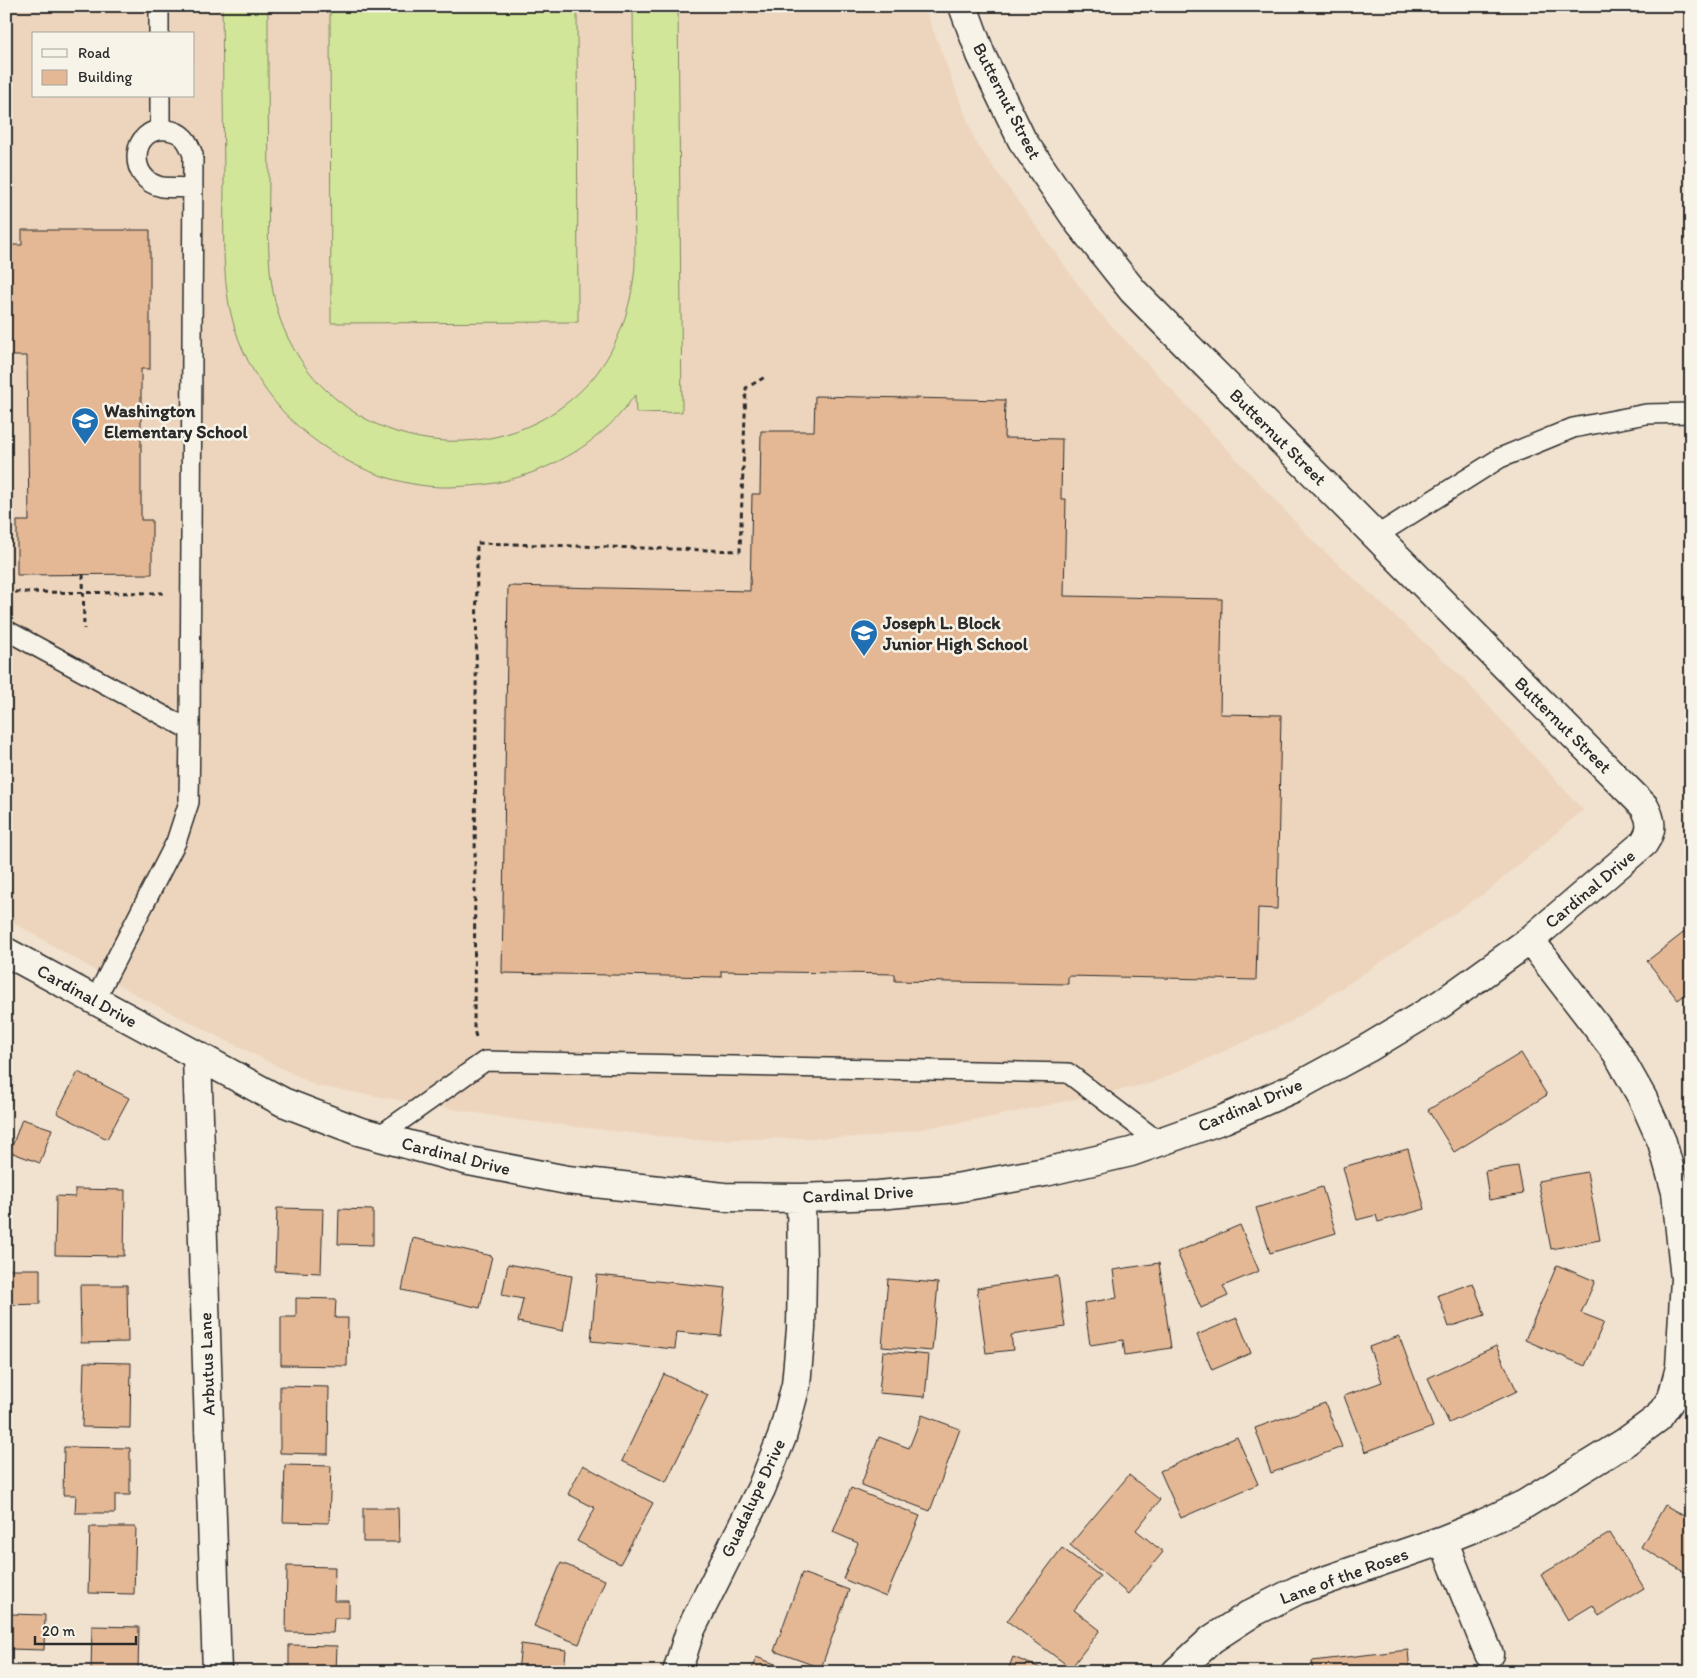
<svg xmlns="http://www.w3.org/2000/svg" width="1697" height="1678" viewBox="0 0 1697 1678" font-family="Itim,sans-serif">
<rect width="100%" height="100%" fill="#f1e1cf"/>
<filter id="ink" filterUnits="userSpaceOnUse"><feTurbulence type="fractalNoise" baseFrequency=".02" numOctaves="2"/><feDisplacementMap in="SourceGraphic" scale="10" xChannelSelector="R" yChannelSelector="G"/><feConvolveMatrix kernelMatrix="1 2 1 2 8 2 1 2 1" color-interpolation-filters="sRGB"/></filter>
<g filter="url(#ink)">
<path fill="#edd5bd" fill-rule="evenodd" d="M6 6H924L976 143 1096 309 1313 541 1464 679 1583 810 1488 891 1292 1021 1152 1083 987 1118 871 1137 692 1140 518 1120 317 1086 140 997 6 918ZM34 34H194V96H34Z"/>
<path fill="#d2e69a" stroke="#7e8862" d="M222 6H268C268 63 268 119 269 175 269 229 263 288 288 338 345 455 506 478 592 379 619 347 632 305 635 265L633 6H678L682 412 636 413 635 395C626 407 617 419 605 429 575 457 535 475 495 483 480 486 465 486 450 487 408 488 364 473 329 450 274 415 235 357 227 292 222 254 224 214 224 176 223 119 223 63 222 6Z
M330 6H577L578 322 331 323Z"/>
<path fill="#e4b894" stroke="#2b2b2b" d="M22 230H150V369H141V520H152V574L17 575V521H29L27 356H6V245H22Z
M815 396 1005 400 1004 438 1062 439 1061 499H1066L1064 596 1222 599 1220 714 1281 715 1277 909 1258 908 1256 980 1068 976V984L895 981V974L721 971V977L502 973 508 586 750 591 752 494H760L761 431H814Z
M1691 927V990L1678 1000 1647 961Z
M6 1041 11 1042 9 1079 6 1078Z
M1521 1053 1547 1095 1454 1152 1428 1110Z
M78 1072 129 1098 107 1139 57 1113Z
M22 1119 52 1129 40 1163 10 1152Z
M1408 1149 1425 1209 1378 1222 1376 1215 1357 1220 1343 1167Z
M1518 1166 1523 1194 1489 1200 1485 1171Z
M1587 1172 1600 1240 1551 1249 1538 1181Z
M1322 1187 1336 1233 1270 1253 1256 1208Z
M75 1189 125 1190 124 1256 55 1255 56 1196 75 1197Z
M277 1208 323 1209 321 1273 275 1271Z
M339 1209 373 1210V1245L338 1244Z
M1240 1225 1259 1271 1223 1286 1228 1296 1201 1308 1177 1252Z
M413 1238 492 1256 480 1308 402 1290Z
M1159 1263 1171 1348 1125 1355 1123 1340 1090 1345 1084 1303 1117 1298 1113 1270Z
M508 1264 572 1276 563 1331 518 1322 523 1299 502 1295Z
M1557 1265 1595 1281 1581 1313 1604 1322 1585 1366 1525 1340Z
M6 1269H40V1304L6 1305Z
M597 1275 726 1288 721 1336 677 1332 675 1349 591 1341Z
M1058 1276 1065 1327 1011 1335 1013 1350 986 1353 977 1288Z
M888 1279 938 1283 932 1351 882 1347Z
M1473 1283 1485 1315 1449 1327 1438 1295Z
M80 1285H127L128 1342 81 1343Z
M296 1298 336 1299 335 1318H348L347 1366 281 1365V1317H296Z
M1237 1318 1251 1353 1212 1370 1197 1335Z
M1399 1336 1433 1427 1365 1452 1344 1396 1382 1382 1369 1347Z
M1496 1346 1517 1391 1449 1423 1428 1378Z
M883 1351 929 1355 925 1397 879 1393Z
M84 1362 131 1363 130 1428 82 1427Z
M664 1374 708 1395 666 1482 622 1461Z
M280 1386 329 1387 328 1454 280 1453Z
M1325 1403 1342 1447 1271 1473 1255 1428Z
M922 1415 960 1429 930 1511 861 1485 879 1437 909 1448Z
M1237 1437 1258 1484 1181 1518 1160 1471Z
M64 1447 130 1448V1495H115V1513H75L76 1495H63Z
M285 1465 331 1466 329 1523 283 1522Z
M583 1465 653 1503 620 1564 577 1541 595 1508 568 1494Z
M1129 1475 1160 1500 1136 1530 1163 1552 1128 1594 1070 1545Z
M851 1488 920 1516 886 1597 843 1579 858 1543 833 1532Z
M1665 1505 1691 1520V1576L1641 1547Z
M363 1508H398L399 1542H363Z
M90 1527H136L134 1594 88 1593Z
M1610 1533 1644 1588 1599 1616 1593 1605 1568 1620 1541 1575Z
M1062 1548 1100 1576 1074 1610 1100 1630 1071 1668 1007 1621Z
M561 1563 605 1580 579 1644 534 1626Z
M287 1566 335 1567 334 1601H349V1618H334L333 1633 286 1632Z
M802 1573 849 1590 821 1668 774 1651Z
M11 1614 45 1615 44 1650 10 1649Z
M92 1626 139 1627 138 1672H91Z
M521 1644 566 1650 564 1672H518Z
M289 1645 337 1646 336 1672H289Z
M1408 1650 1410 1672H1313L1312 1661Z
M756 1657 797 1672H751Z
M1013 1657 1050 1672H1007Z"/>
<g fill="none" stroke-linecap="round" stroke-linejoin="round">
<g stroke="#2b2b2b" stroke-width="22">
<path id="lane" d="M159 6V34
M160 96V129
M1376 536 1500 458 1573 428 1646 414 1691 413
M6 630 190 730 189 802 176 842 95 1000
M190 730 193 155C188 141 183 132 167 130 130 126 126 180 162 187 171 188 183 187 193 188
M379 1136 485 1061 1068 1073 1159 1142"/>
</g>
<g stroke="#2b2b2b" stroke-width="31">
<path id="street" d="M6 952 283 1102 358 1131 469 1161 567 1180 724 1197 801 1198 878 1195 956 1188 1045 1172 1131 1152 1224 1119 1298 1086 1368 1048 1441 1004 1530 940 1644 843C1653 830 1652 820 1644 806L1133 291 1079 223 1022 140 981 55 963 6
M197 1057 217 1672
M1443 1540 1489 1654
M677 1672 690 1631 761 1489 782 1437 796 1385 801 1329 802 1266 801 1198
M1176 1672 1212 1639 1252 1613 1298 1590 1443 1540 1478 1526 1525 1504 1624 1443 1658 1418 1672 1398 1680 1367 1685 1279 1676 1192 1662 1142 1643 1099 1617 1053 1530 940"/>
</g>
<path stroke="#2b2b2b" stroke-width="3" stroke-dasharray="5 4" stroke-linecap="butt" d="M83 574 84 629
M6 592 163 593
M476 1037 474 1030 477 543 740 551 746 388 765 377"/>
<use href="#lane" stroke="#f7f3e8" stroke-width="19"/>
<use href="#street" stroke="#f7f3e8" stroke-width="28"/>
</g>
</g>
<defs>
<g id="school-pin" transform="scale(1.4375)"><path d="M0 17L-7.5 6A9.5 9.5 0 1 1 7.5 6Z" fill="#1f6fb2" stroke="#f7f3e8"/><path d="M0-5L7-2L0 1L-7-2ZM-4 1L0 2.5L4 1V4Q0 6-4 4Z" fill="#fff"/></g>
</defs>
<g fill-rule="evenodd">
<use href="#school-pin" x="85" y="421"/>
<use href="#school-pin" x="864" y="633"/>
</g>
<g text-anchor="middle" stroke-width="5" stroke-linejoin="round" paint-order="stroke">
<g font-size="18" fill="#2b2b2b" stroke="#f7f3e8">
<text transform="translate(1007 101) rotate(63)" y="6">Butternut Street</text>
<text transform="translate(1278 437) rotate(45)" y="6">Butternut Street</text>
<text transform="translate(1563 725) rotate(45)" y="6">Butternut Street</text>
<text transform="translate(1590 889) rotate(-40)" y="6">Cardinal Drive</text>
<text transform="translate(87 996) rotate(29)" y="6">Cardinal Drive</text>
<text transform="translate(1250 1105) rotate(-23)" y="6">Cardinal Drive</text>
<text transform="translate(456 1156) rotate(14)" y="6">Cardinal Drive</text>
<text transform="translate(858 1194) rotate(-3)" y="6">Cardinal Drive</text>
<text transform="translate(207 1364) rotate(-92)" y="6">Arbutus Lane</text>
<text transform="translate(753 1498) rotate(-65)" y="6">Guadalupe Drive</text>
<text transform="translate(1344 1576) rotate(-20)" y="6">Lane of the Roses</text>
</g>
<g font-size="18" font-weight="bold" fill="#2b2b2b" stroke="#f7f3e8" text-anchor="start">
<text x="104" y="417">Washington<tspan x="104" dy="21">Elementary School</tspan></text>
<text x="883" y="629">Joseph L. Block<tspan x="883" dy="21">Junior High School</tspan></text>
</g>
</g>
<rect width="1697" height="1678" fill="none" stroke="#f7f3e8" stroke-width="25"/>
<rect x="12" y="12" width="1672" height="1653" fill="none" stroke="#2b2b2b" stroke-width="2" filter="url(#ink)"/>
<rect x="32" y="32" width="162" height="65" fill="#f7f3e8" stroke="#a5a39c"/>
<rect x="42" y="49" width="25" height="8" fill="#f7f3e8" stroke="#a5a39c"/>
<text x="78" y="58" font-size="15" fill="#2b2b2b">Road</text>
<rect x="42" y="70" width="25" height="15" fill="#e4b894" stroke="#a5a39c"/>
<text x="78" y="82" font-size="15" fill="#2b2b2b">Building</text>
<path d="M35 1636v8h101v-8" fill="none" stroke="#2b2b2b" stroke-width="2.5"/>
<text x="42" y="1636" font-size="15" fill="#2b2b2b" stroke="#f7f3e8" stroke-width="4" paint-order="stroke">20 m</text>
</svg>
